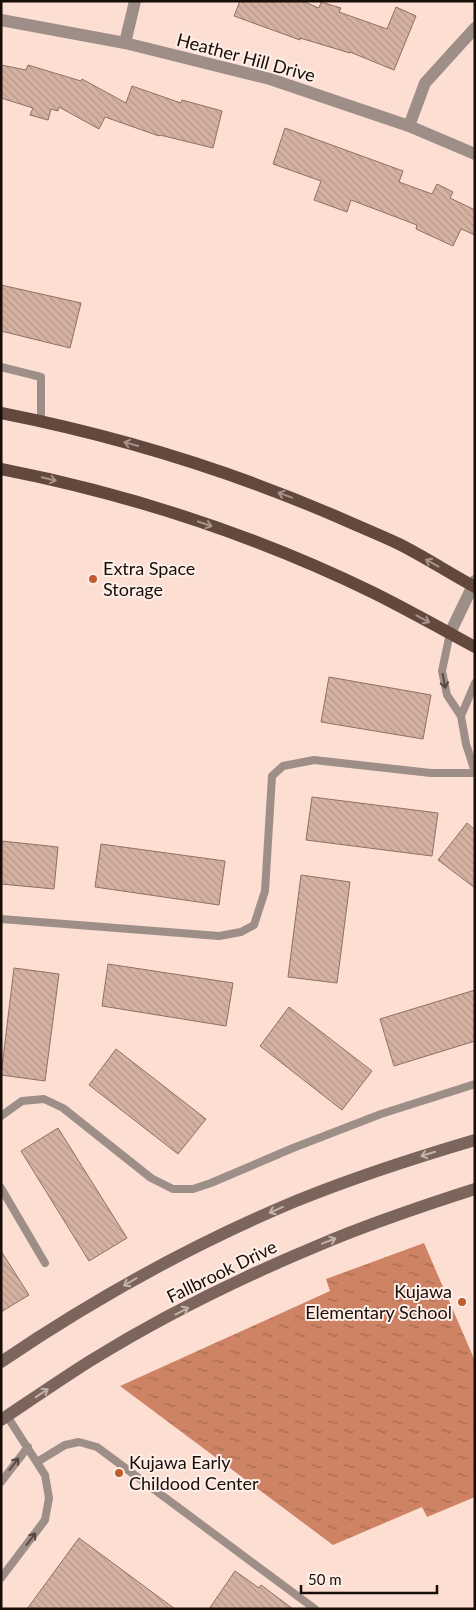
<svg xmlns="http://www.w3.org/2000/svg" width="476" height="1610" viewBox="0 0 476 1610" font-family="Lato,sans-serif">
<defs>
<pattern id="water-ripples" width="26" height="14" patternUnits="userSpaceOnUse" patternTransform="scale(1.25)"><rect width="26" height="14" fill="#ce8364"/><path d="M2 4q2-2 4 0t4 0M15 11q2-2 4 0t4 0" fill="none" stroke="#a66a50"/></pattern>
<pattern id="building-back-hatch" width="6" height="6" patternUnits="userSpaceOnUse" patternTransform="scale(1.25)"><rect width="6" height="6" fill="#d5b1a2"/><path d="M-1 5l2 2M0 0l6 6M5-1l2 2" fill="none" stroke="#b6978a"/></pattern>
</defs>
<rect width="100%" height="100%" fill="#fcded2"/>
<path fill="url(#water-ripples)" d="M424 1243 475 1361V1497L427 1517 422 1507 333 1545 120 1386 330 1291 326 1279Z"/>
<path fill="url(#building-back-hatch)" stroke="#907062" d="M240 1H302L319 8 321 2 341 8 339 12 387 29 396 7 416 16 394 70 350 52V53L300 38V40L234 16Z
M1 65 26 70 28 65 81 81 82 79 126 103 132 86 181 103 182 100 222 111 213 148 160 135 159 136 105 117 99 129 59 107 58 111 51 109 48 120 30 115 33 108 1 98Z
M285 128 403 171 399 182 432 194 437 184 453 192 450 198 475 210V235L461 229 453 246 416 229 417 225 351 200 347 212 314 200 321 181 273 164Z
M1 285 81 303 70 348 1 331Z
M329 677 431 695 423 739 321 722Z
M312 797 438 813 432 856 306 840Z
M467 823 475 830V888L438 860Z
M1 841 58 847 54 889 1 884Z
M101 844 225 861 219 905 95 887Z
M301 875 350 882 337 983 288 977Z
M108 964 233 983 226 1026 102 1006Z
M14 968 59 974 45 1081 1 1075Z
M475 990V1041L394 1066 380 1019Z
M289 1007 372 1071 342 1110 260 1046Z
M116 1049 206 1119 178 1154 89 1085Z
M58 1128 127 1238 89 1261 21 1151Z
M1 1251 29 1295 1 1312Z
M79 1538 175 1609H27Z
M235 1571 259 1588 261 1585 293 1609H209Z"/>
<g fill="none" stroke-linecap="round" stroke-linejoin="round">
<path stroke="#9e8e88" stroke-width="8" d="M1 367 41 377V421
M450 633 442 671 447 695 461 716 475 683
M461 716 466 744 475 772
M1 919 219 936 241 932 254 925 265 891 272 776 283 766 314 760 431 773H475
M1 1116 22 1101 44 1099 63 1108 151 1178 173 1189H193L211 1183 293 1148 381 1114 475 1084
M1 1188 45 1263
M37 1462 65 1445 79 1442 97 1447 315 1609
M1 1482 28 1447
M1 1578 45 1520 49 1498 45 1475 7 1416"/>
<path stroke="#9e8e88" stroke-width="12" d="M1 20 125 43 270 79 409 126 475 154
M125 43 135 1
M409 126 425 83 475 28
M450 633 475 581"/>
<path stroke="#7b655c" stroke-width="12" d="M1 1362C94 1299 193 1244 296 1201 355 1177 414 1158 475 1140
M1 1420C31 1400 60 1380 90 1361 161 1317 240 1278 317 1246 368 1224 422 1206 475 1189"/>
<path stroke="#62483d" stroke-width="12" d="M1 413C118 436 232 471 340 518 360 527 380 535 399 544 425 557 449 573 475 587
M1 469C129 494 257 536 374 593 408 610 442 629 475 647"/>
</g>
<defs><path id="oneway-shaft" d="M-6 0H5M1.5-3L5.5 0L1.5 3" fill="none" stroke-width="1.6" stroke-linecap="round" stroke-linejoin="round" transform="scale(1.25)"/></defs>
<g stroke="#a8938a">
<use href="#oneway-shaft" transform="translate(131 444) rotate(-165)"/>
<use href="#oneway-shaft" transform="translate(49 479) rotate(14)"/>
<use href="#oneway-shaft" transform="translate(285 495) rotate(-160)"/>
<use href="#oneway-shaft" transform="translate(205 524) rotate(19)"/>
<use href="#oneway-shaft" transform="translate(432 563) rotate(-151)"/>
<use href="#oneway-shaft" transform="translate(423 619) rotate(28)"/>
</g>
<g stroke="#554742">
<use href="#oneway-shaft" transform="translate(444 681) rotate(79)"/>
<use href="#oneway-shaft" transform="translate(14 1464) rotate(-53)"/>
<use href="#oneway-shaft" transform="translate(31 1539) rotate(-53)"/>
</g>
<g stroke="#c3b1aa">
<use href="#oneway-shaft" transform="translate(428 1154) rotate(163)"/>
<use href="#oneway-shaft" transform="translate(276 1210) rotate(156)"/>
<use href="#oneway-shaft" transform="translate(329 1241) rotate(-21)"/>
<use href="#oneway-shaft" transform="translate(130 1282) rotate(150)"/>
<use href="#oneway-shaft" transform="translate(182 1311) rotate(-28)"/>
<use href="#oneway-shaft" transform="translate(42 1393) rotate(-33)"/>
</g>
<g fill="#c25c2d" stroke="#feefe9" stroke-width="2">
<circle cx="93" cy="579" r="5"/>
<circle cx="462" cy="1302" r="5"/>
<circle cx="119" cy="1473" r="5"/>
</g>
<g text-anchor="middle" stroke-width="4" stroke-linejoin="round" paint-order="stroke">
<g font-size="18" fill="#190d08" stroke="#feefe9">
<text transform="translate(246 58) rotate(15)" y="6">Heather Hill Drive</text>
<text transform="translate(222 1272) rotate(-26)" y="6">Fallbrook Drive</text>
</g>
<g font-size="18" fill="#190d08" stroke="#feefe9" text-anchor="start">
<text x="103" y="575">Extra Space<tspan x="103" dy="21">Storage</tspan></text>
<text x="452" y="1298" text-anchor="end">Kujawa<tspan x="452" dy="21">Elementary School</tspan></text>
<text x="129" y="1469">Kujawa Early<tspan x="129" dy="21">Childood Center</tspan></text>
</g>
</g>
<rect width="476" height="1610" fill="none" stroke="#190d08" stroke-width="5"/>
<path d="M301 1585v8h136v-8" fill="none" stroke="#190d08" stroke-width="2.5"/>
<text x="308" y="1585" font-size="15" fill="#190d08" stroke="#feefe9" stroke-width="4" paint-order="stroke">50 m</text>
</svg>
